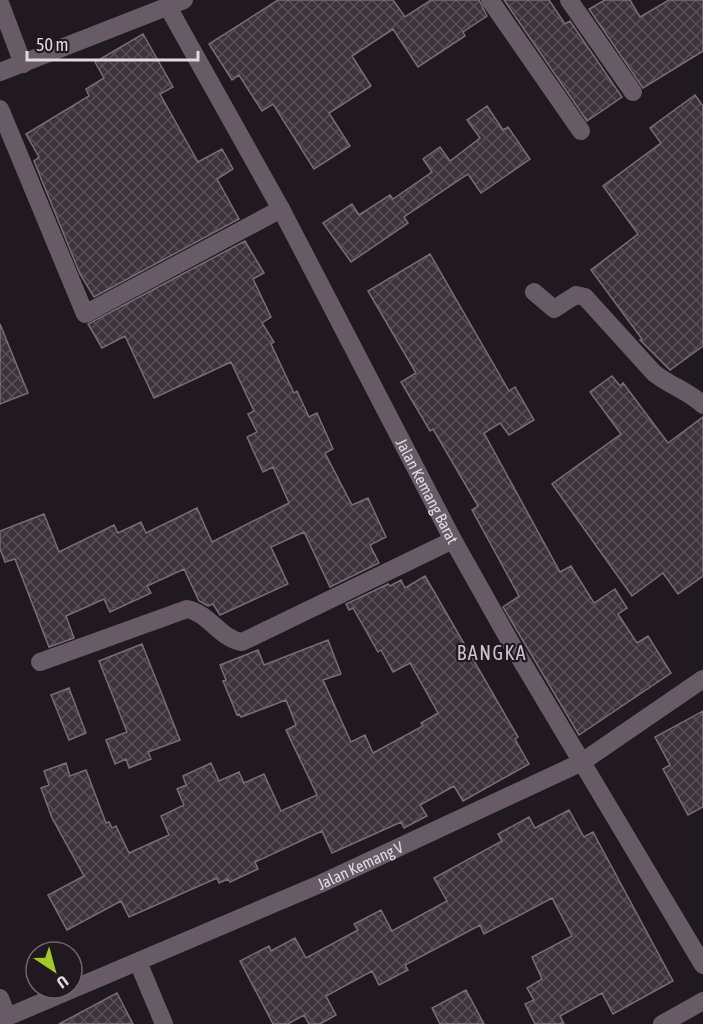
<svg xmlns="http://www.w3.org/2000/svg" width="703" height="1024" viewBox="0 0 703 1024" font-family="'Asap Condensed',sans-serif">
<defs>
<pattern id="building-cross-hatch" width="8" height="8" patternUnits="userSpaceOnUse" patternTransform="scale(1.5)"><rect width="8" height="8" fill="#3d343b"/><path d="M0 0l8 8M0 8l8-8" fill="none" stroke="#595157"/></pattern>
</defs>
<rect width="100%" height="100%" fill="#211920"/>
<path fill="url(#building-cross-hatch)" stroke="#786e76" stroke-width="1.5" d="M278 0H393L405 17 431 0H479L487 16 463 32 465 36 418 67 393 29 352 56 371 86 329 113 350 146 314 169 273 104 262 111 239 75 232 80 209 44Z
M504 0H549L565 24 570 21 622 97 587 121Z
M605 0H630L640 17 669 0H703V51L643 88 589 9Z
M143 34 173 87 160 94 198 162 222 149 233 169 217 179 239 219 94 297 80 274 34 161 39 157 26 134 89 96 86 89 104 78 95 62Z
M695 95 703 106V346L670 370 640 340 642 339 591 270 638 234 603 186 661 143 650 128Z
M487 106 503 130 508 127 530 159 481 193 468 174 404 217 408 223 351 262 323 223 352 204 359 215 390 195 393 199 432 172 423 159 440 147 450 161 480 138 467 120Z
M245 241 264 273 253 279 271 317 262 323 274 342 271 344 294 393 297 391 309 417 317 413 333 449 325 453 352 505 368 498 386 537 370 545 379 563 330 587 304 532 271 547 288 584 220 615 213 604 208 606 199 601 184 569 147 586 151 593 110 612 104 599 66 616 74 638 49 647 15 559 5 562 0 549V531L44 514 59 552 114 525 118 533 141 522 146 533 197 508 212 542 289 503 273 467 263 472 247 437 257 432 248 414 254 411 231 362 154 398 125 336 102 348 88 324Z
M430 254 509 391 515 387 534 420 509 435 500 423 484 433 560 572 571 566 594 603 615 589 627 608 618 614 637 643 648 636 671 673 579 735 503 607 519 596 472 510 478 506 433 429 430 431 401 382 416 373 368 291Z
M0 324 28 393 0 404Z
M612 376 620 386 623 383 668 443 703 417V576L678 594 663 573 632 596 552 484 621 434 590 392Z
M425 576 518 737 515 739 529 764 463 801 454 786 420 805 427 816 404 828 401 822 332 853 322 831 255 862 258 869 230 882 228 879 219 883 217 878 129 917 121 901 67 930 48 895 84 876 52 818 41 788 49 785 44 771 66 763 70 776 86 770 106 823 109 822 112 828 116 826 129 853 169 835 161 816 184 805 177 789 186 785 183 776 211 763 219 781 239 772 244 783 264 774 281 811 317 795 286 730 296 725 286 700 241 717 239 714 237 715 223 681 226 680 220 665 258 650 264 665 328 640 341 674 323 680 351 742 365 735 373 753 423 726 421 723 438 713 410 663 393 672 381 650 378 652 353 608 349 610 346 604 388 584 390 586 401 580 405 588Z
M142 644 180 740 148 752 151 759 129 768 126 759 115 764 106 740 127 732 99 661Z
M69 688 86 733 69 740 51 695Z
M703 711V807L688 815 663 769 670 765 655 737Z
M569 810 584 837 593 832 673 981 613 1014 602 993 560 1016 564 1024H535L525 1004 534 1000 527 988 542 979 532 957 572 936 552 898 484 934 480 925 405 965 408 970 379 985 372 971 326 996 336 1015 320 1024H309L304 1015 288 1024H273L240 961 269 946 271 951 295 938 306 958 358 930 354 924 381 910 392 931 447 901 434 878 502 841 498 834 529 817 535 828Z
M466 990 484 1024H440L432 1008Z
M117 993 133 1024H59Z"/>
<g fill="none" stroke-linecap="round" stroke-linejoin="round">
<g stroke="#675c65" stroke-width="18">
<path d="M490 0 581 131"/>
<path d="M569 0 633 92"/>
<path d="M0 3 23 64"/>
<path id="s1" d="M168 7 281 209 453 540 512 645 703 965"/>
<path d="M0 72 184 0"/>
<path d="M0 109 85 314 281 209"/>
<path d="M534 292 554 309 576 295 585 297 654 373C670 386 689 391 703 405"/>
<path d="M40 662 187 609C209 613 220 639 242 642L453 540"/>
<path d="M138 962 164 1024"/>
<path d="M0 998 7 1016"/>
<path id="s2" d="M0 1020 320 884 582 762 703 679"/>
<path d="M662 1024 703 1001"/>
</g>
</g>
<g text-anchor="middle" stroke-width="4.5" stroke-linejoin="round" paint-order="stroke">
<g font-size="16" fill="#e0dadf" stroke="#211920">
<text dy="6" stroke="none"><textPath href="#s1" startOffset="549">Jalan Kemang Barat</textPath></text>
<text dy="6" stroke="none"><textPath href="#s2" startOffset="392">Jalan Kemang V</textPath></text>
</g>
<g font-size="20" letter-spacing="1.5" fill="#cdc1cb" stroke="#211920">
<text x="492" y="660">BANGKA</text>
</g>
</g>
<g transform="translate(54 970) rotate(144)"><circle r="28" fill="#211920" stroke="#6d666c" stroke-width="1.5"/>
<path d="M0-4.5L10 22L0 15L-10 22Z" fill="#a2c928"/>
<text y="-9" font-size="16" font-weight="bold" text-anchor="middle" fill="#e0dadf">U</text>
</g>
<path d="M27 51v9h171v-9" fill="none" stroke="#e0dadf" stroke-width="3"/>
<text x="36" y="51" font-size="18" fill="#e0dadf" stroke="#211920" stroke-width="4.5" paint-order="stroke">50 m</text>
</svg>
